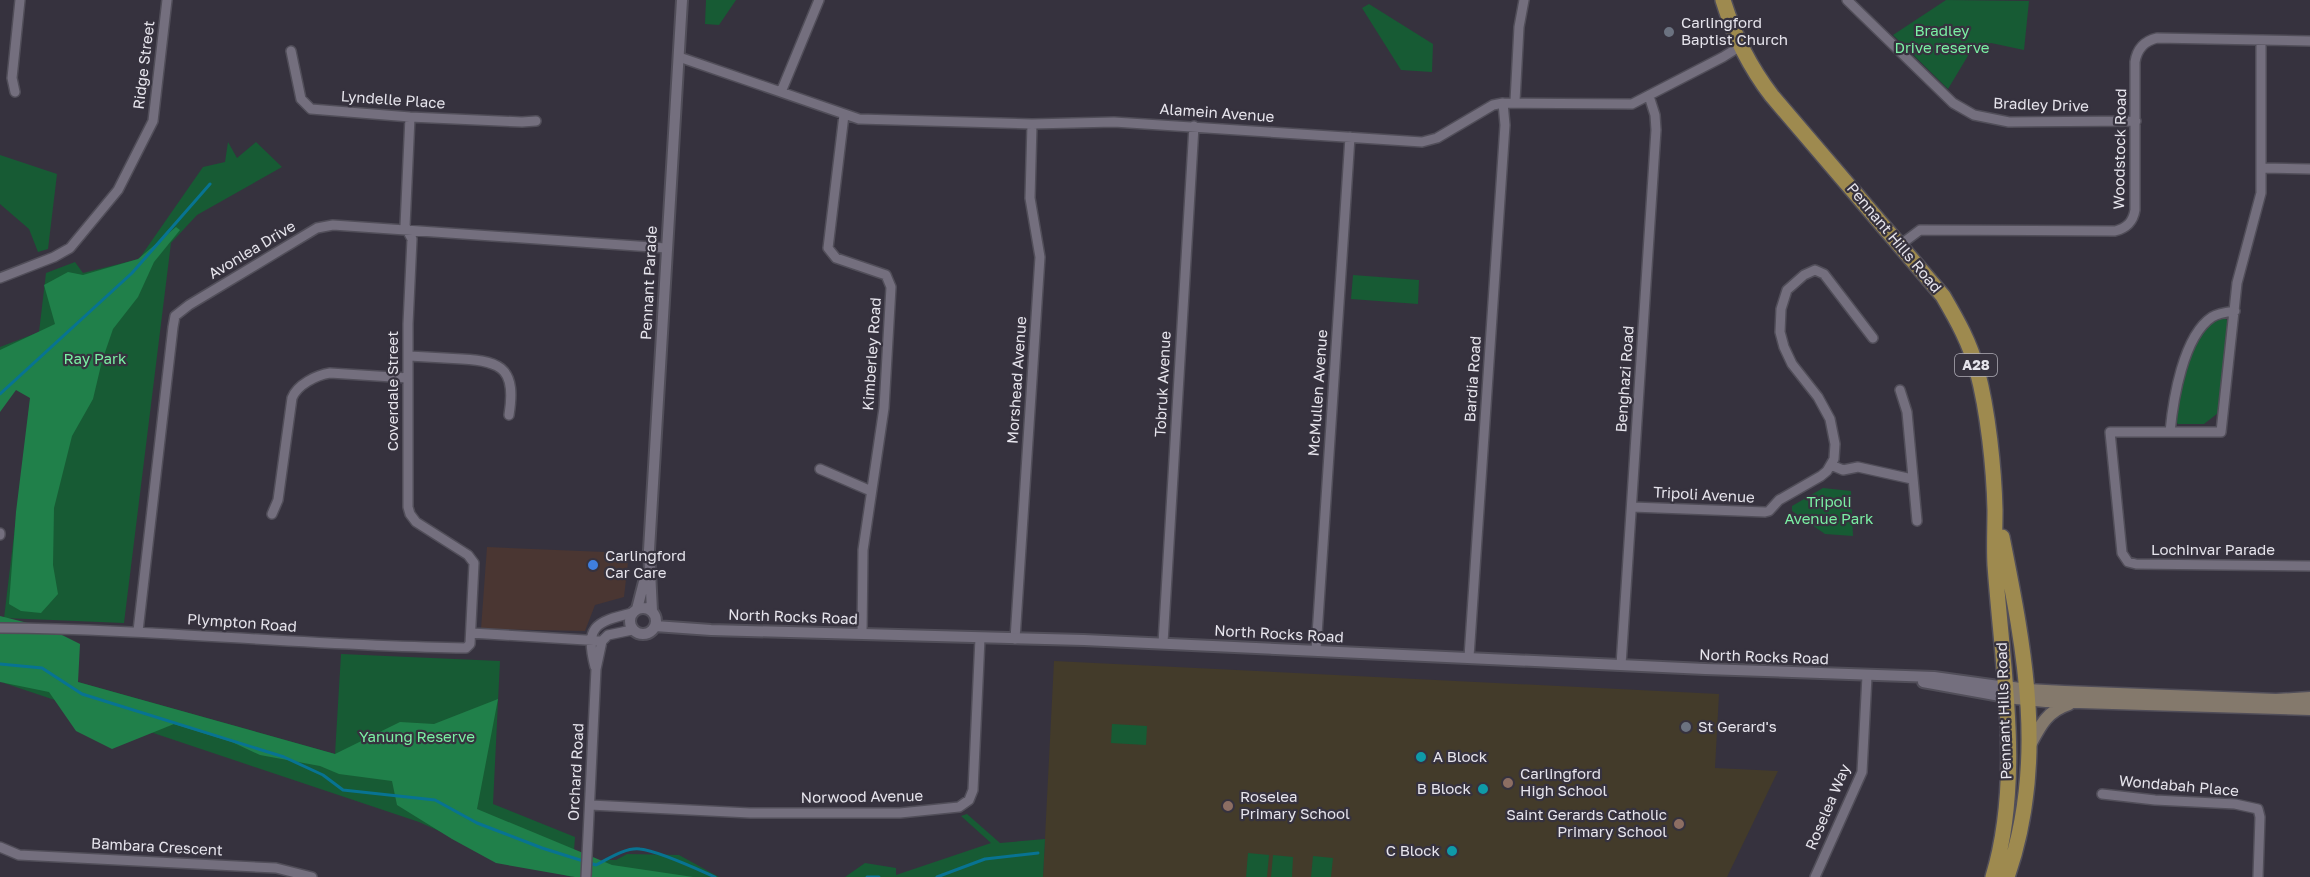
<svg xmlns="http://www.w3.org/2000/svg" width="2310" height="877" viewBox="0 0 2310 877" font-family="'Golos Text',sans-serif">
<rect width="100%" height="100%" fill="#36323e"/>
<path fill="#4a3632" d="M487 547 629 553 624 597 595 605 585 631 481 629Z"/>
<path fill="#433b2a" d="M1054 661 1719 694 1715 768 1778 771 1727 877H1043Z"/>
<path fill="#175b34" d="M706 0H736L719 25 705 24Z
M1946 0 2029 1 2024 50 1991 43 1972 49 1948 89 1893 35Z
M1369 4 1433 44 1432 72 1401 70 1362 8Z
M228 142 237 158 256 142 282 167 197 215 171 243 124 623 4 618 34 368 0 405V347L39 332 46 273 75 262 83 273 139 259 203 167 225 162Z
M0 155 57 174 48 249 38 252 29 229 0 204Z
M1353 275 1419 280 1418 304 1351 299Z
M2222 316 2229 322 2218 413 2204 424H2178L2176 422C2179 396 2189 341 2209 323 2212 320 2218 318 2222 316Z
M1823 488 1851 491 1853 536 1825 534 1792 511V506Z
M341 654 500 661 493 804 575 837 572 877 499 858 419 822 4 683 78 682 335 754Z
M1112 724 1147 726 1146 745 1111 743Z
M967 814 1000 843 1045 839 1043 877H845L865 863 896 868V875L991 843 961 816Z
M1248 853 1269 855 1267 877H1246Z
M627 854 679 855 719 877H602L603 860H616Z
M1273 855 1293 857 1292 877H1271Z
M1313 856 1333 858 1331 877H1311Z"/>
<path fill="#20804a" d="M176 227 180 230 154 262 138 297 113 329 102 361 93 399 72 436 54 508 53 565 58 594 41 613 21 611 9 604 16 512 30 398 16 390 0 412V350L55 324 44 285 68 272 83 275 138 259Z
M0 616 48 628 80 644 78 682 335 754 400 722 434 724 498 699 477 809 612 865 693 877H575L496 863 452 839 397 805 392 781 339 774 320 766 260 755 232 742 174 724 112 749 76 731 49 692 0 682Z"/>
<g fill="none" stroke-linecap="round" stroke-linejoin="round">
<path stroke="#087392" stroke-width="3" d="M0 394 132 273 210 184
M0 664 42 668 82 694 284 757 323 775 343 790 435 800 477 823 542 848 596 865C608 859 626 847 640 849 659 851 697 869 715 877
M867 877H879
M937 877 985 859 1038 853"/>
<g stroke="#514e59" stroke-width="12">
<path id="minor" d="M1847 0 1953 103 1974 115 2009 122 2136 121
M2261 40V193L2237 283 2221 432H2110L2122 553 2128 562 2136 564 2310 566
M291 51 301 99 311 109 410 117 522 122 536 121
M679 57 859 119 1032 124 1114 122 1422 142 1437 138 1493 105 1503 103 1632 104 1723 57 1739 47
M15 92 12 78 20 0
M781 92 819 0
M1515 101 1519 27 1524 0
M844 115 828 248 836 258 886 275 891 287 884 408 863 550 862 634
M2262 168 2310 169
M1900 245 1920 230 2115 231C2127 228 2133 222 2135 210V62C2137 49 2144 41 2157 38L2310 41
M0 278 54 257 70 248 118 190 153 121 167 0
M409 356C427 357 444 358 462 359 504 361 516 371 509 415
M1900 390 1907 412 1917 521
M2170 432C2173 400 2183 336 2212 317 2218 313 2227 312 2235 311
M1831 465 1843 470 1858 467 1912 479
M820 469 871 491
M1632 507 1765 512 1769 511 1779 500 1821 476 1827 471 1834 459 1835 444 1830 419 1818 397 1792 364 1784 347 1780 332 1781 309 1787 290 1804 275 1815 270 1824 274 1873 338
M272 514 278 500 292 398C297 385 316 375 330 373L408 378
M0 535V533
M0 628C156 629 310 646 466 648L470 644 474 563 468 555 416 522 410 514 408 507V324L412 239 405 226 410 117
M138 631 173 327 175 316 189 305 317 228 333 225 666 248
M471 633 602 641 608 635 632 630
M1015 639 1040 257 1030 198 1032 124
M1163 643 1194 126
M1316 650 1350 137
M1469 657 1505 125 1503 103
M1621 665 1656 130 1655 115 1649 96
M595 667C585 627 594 622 632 613
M2102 794 2155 800 2235 804 2258 809 2260 817 2258 877
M590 805 750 813H900L959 807 969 800 973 790 980 638
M0 847 19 855 276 868 312 877
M586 877 596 669 602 641
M1815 877 1862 772 1867 676"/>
</g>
<g stroke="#514e59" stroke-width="14">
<path id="tertiary" d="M630 621a13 13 0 1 1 26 0a13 13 0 1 1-26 0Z
M637 609 646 574
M652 611 649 550 682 0
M655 626 711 630 1084 640 1705 669 1934 677 2006 687
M1923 682 2006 697"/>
</g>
<g stroke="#514e59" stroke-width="15">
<path id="secondary" d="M2006 687 2027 690 2065 692 2276 700 2310 698
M2006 697 2046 701 2310 709
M2030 745C2040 726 2047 711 2069 704"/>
</g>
<g stroke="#514e59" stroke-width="18">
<path id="trunk" d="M1723 0C1734 36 1749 66 1772 96L1943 296C1957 320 1970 343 1977 370 1988 411 1994 468 1995 510 1995 528 1994 547 1995 565 2002 666 2023 778 1993 877
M2002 537C2025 652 2047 763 2007 877"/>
</g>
<use href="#minor" stroke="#746f7e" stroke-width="9"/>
<use href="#tertiary" stroke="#746f7e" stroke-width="10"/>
<use href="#secondary" stroke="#84796c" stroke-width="12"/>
<use href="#trunk" stroke="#9e8a4f" stroke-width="15"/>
</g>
<g fill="#6b7280" stroke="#36323e" stroke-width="2">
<circle cx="1669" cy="32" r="6"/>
<circle cx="1686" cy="727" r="6"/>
</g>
<circle fill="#3f7fe0" stroke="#36323e" stroke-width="2" cx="593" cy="565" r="6"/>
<g fill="#0f9aa8" stroke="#36323e" stroke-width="2">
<circle cx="1421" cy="757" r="6"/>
<circle cx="1483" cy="789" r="6"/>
<circle cx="1452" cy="851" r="6"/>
</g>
<g fill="#8d6e63" stroke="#36323e" stroke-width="2">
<circle cx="1508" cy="783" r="6"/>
<circle cx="1228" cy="806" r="6"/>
<circle cx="1679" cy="824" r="6"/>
</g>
<g text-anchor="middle" stroke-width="4.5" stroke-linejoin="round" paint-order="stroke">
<rect fill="#36323e" stroke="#b1afb8" stroke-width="1.5" x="1955" y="354" width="42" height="22" rx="4.5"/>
<g font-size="14" font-weight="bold" fill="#e6e4ec">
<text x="1976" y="370">A28</text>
</g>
<g font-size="15" fill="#e6e4ec" stroke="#36323e" text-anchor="start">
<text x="1681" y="28">Carlingford<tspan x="1681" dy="17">Baptist Church</tspan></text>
<text x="605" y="561">Carlingford<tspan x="605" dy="17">Car Care</tspan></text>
<text x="1698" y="732">St Gerard's</text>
<text x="1433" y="762">A Block</text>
<text x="1520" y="779">Carlingford<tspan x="1520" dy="17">High School</tspan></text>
<text x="1471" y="794" text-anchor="end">B Block</text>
<text x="1240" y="802">Roselea<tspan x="1240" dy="17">Primary School</tspan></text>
<text x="1667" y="820" text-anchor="end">Saint Gerards Catholic<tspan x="1667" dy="17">Primary School</tspan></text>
<text x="1440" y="856" text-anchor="end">C Block</text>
</g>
<g font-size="15" fill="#7bf0a4" stroke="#36323e">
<text x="1942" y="36">Bradley<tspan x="1942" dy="17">Drive reserve</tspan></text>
<text x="95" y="364">Ray Park</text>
<text x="1829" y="507">Tripoli<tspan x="1829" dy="17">Avenue Park</tspan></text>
<text x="417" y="742">Yanung Reserve</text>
</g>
<g font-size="15" fill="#e6e4ec" stroke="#36323e">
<text transform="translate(144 65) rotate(-83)" y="5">Ridge Street</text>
<text transform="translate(393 100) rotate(4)" y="5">Lyndelle Place</text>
<text transform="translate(2041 105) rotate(2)" y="5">Bradley Drive</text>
<text transform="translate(1217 113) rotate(4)" y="5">Alamein Avenue</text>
<text transform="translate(2120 149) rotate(-89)" y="5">Woodstock Road</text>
<text transform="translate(1894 238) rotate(50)" y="5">Pennant Hills Road</text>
<text transform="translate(252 250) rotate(-31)" y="5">Avonlea Drive</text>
<text transform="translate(649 283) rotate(-87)" y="5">Pennant Parade</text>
<text transform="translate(872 354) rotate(-86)" y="5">Kimberley Road</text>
<text transform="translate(1473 379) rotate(-86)" y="5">Bardia Road</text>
<text transform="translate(1625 379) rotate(-86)" y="5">Benghazi Road</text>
<text transform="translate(1017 380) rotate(-86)" y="5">Morshead Avenue</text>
<text transform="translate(1163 384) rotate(-87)" y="5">Tobruk Avenue</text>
<text transform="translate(393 391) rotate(-90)" y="5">Coverdale Street</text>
<text transform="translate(1318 393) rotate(-86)" y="5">McMullen Avenue</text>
<text transform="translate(1704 495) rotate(3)" y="5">Tripoli Avenue</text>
<text x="2213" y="555">Lochinvar Parade</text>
<text transform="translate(793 617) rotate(2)" y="5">North Rocks Road</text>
<text transform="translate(242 623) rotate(4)" y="5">Plympton Road</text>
<text transform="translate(1279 634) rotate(3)" y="5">North Rocks Road</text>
<text transform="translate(1764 657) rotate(2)" y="5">North Rocks Road</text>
<text transform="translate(2004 711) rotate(-92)" y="5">Pennant Hills Road</text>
<text transform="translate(576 772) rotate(-87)" y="5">Orchard Road</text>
<text transform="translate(2179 786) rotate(5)" y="5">Wondabah Place</text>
<text transform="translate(862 797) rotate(-1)" y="5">Norwood Avenue</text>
<text transform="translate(1828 807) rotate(-67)" y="5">Roselea Way</text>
<text transform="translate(157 847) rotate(3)" y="5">Bambara Crescent</text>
</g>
</g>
</svg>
